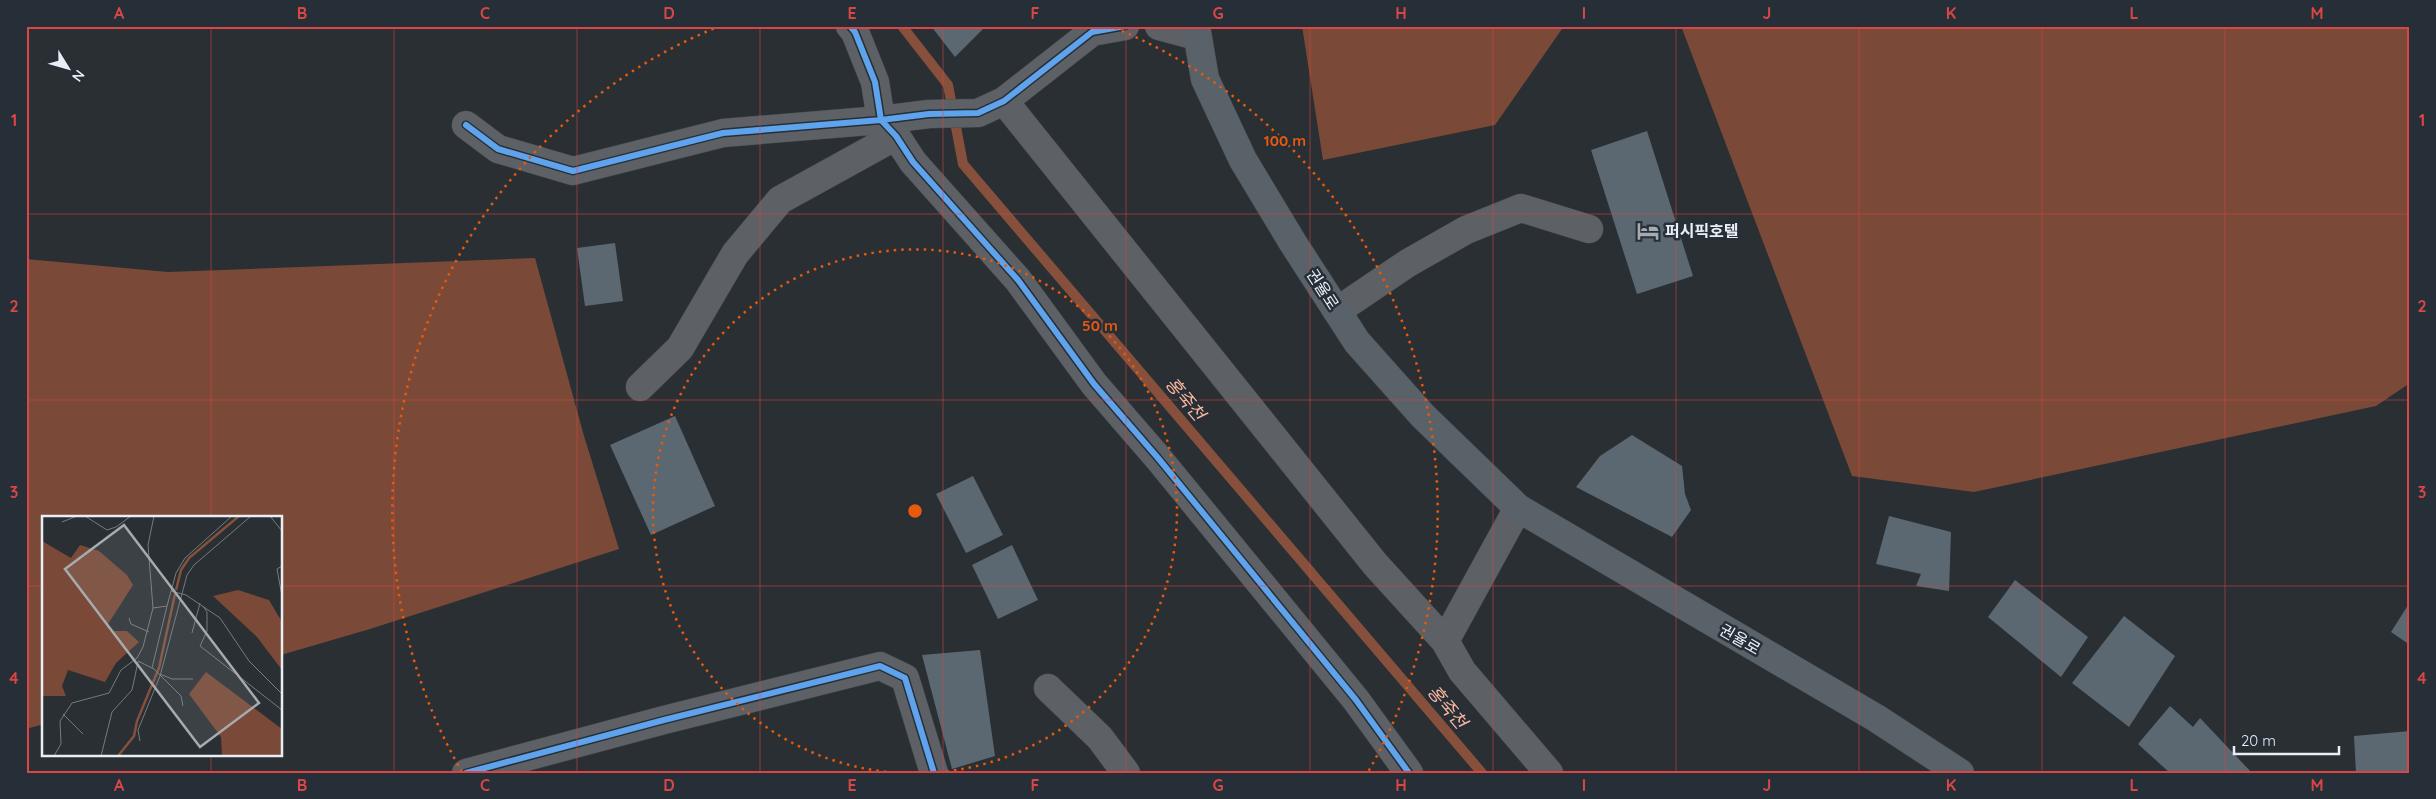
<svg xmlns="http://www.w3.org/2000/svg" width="2436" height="799" viewBox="0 0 2436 799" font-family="Quicksand,'Noto Sans KR',sans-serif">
<rect width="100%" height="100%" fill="#2a2f33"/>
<path fill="#7b4937" d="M1302 26H1564L1495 125 1323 160Z
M1681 26H2410V383L2376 406 1974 492 1852 476Z
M535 258 584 436 619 549 370 629 281 655V518H44V724L26 729V259L168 272Z"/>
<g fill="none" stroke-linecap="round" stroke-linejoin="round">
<path stroke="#86503c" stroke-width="10" d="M902 26 948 85 963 164 1482 773"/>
</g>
<path fill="#5b6872" d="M931 26H986L955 57Z
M1647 131 1693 276 1637 294 1591 150Z
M615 243 623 301 585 306 577 248Z
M675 416 715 506 651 535 610 445Z
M1632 435 1682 466 1685 494 1691 510 1672 537 1576 487 1600 456Z
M973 476 1003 535 966 553 936 494Z
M1889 516 1951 532 1949 591 1916 586 1921 574 1876 564Z
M1012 545 1038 600 998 619 972 565Z
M2015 580 2088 637 2061 677 1988 617Z
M2410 602V645L2391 632Z
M2124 616 2175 656 2129 727 2072 683Z
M980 650 995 756 952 769 922 655Z
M2170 706 2193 727 2200 718 2252 773H2170L2138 744Z
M2410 731V773H2356L2354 736Z"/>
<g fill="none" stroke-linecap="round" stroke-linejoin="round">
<g stroke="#464b4e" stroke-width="29">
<path id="minor" d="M850 26 855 32 875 82 881 120 896 136 913 162 1018 280 1094 384 1158 458 1356 700 1409 773
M1159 26 1196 36
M1004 101 1375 564 1445 641
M466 125 498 149 573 171 723 133 881 120 929 114 978 113 1004 101 1092 32 1125 26
M1337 311 1408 263 1466 230 1521 208 1589 229
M640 387 680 348 735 254 780 200 896 136
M1518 508 1445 641 1462 671 1549 773
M1048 688 1100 738 1126 773
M466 773 664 720 880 666 905 678 934 773"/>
</g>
<g stroke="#464b4e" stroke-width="29">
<path id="major" d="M1196 26 1205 79 1243 160 1293 243 1357 342 1423 416 1518 508 1876 718 1960 773"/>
</g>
<use href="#minor" stroke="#5d6165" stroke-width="28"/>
<use href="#major" stroke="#596269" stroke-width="28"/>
<g stroke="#262f37" stroke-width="9">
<path id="cycleway" d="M850 26 855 32 875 82 881 120 896 136 913 162 1018 280 1094 384 1158 458 1356 700 1409 773
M466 125 498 149 573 171 723 133 881 120 929 114 978 113 1004 101 1092 32 1125 26
M466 773 664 720 880 666 905 678 934 773"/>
</g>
<use href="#cycleway" stroke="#60a3ed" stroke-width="6"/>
</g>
<path fill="none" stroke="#d94646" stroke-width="1" stroke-opacity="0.55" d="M211 26V518M394 26V773M577 26V773M760 26V773M943 26V773M1126 26V773M1310 26V773M1493 26V773M1676 26V773M1859 26V773M2042 26V773M2225 26V773M26 214H2410M26 400H2410M26 586H44M281 586H2410M211 755V773"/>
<g fill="none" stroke="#e8590c" stroke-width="2.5" stroke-dasharray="2.5 5">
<path d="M901 773A262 262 0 1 1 929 773"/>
<path d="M462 772A523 523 0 0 1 715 28M1115 28A523 523 0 0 1 1368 772"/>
</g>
<defs>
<g id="hotel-bare" transform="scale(1.725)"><path d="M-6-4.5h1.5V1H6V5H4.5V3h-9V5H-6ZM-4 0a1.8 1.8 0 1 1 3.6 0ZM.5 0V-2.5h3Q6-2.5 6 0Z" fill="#a6abb0" stroke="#262f37" stroke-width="2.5" paint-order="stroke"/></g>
</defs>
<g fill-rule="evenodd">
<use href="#hotel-bare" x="1648" y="231"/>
</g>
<g text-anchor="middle" stroke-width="5" stroke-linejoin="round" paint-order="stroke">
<g font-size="16" font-weight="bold" fill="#e8eef3" stroke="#262f37" text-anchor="start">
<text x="1665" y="237">퍼시픽호텔</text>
</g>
<g font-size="16" fill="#e8eef3" stroke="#262f37">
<text transform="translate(1323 289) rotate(57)" y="6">권율로</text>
<text transform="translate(1740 639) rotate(30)" y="6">권율로</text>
</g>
<g font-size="18" font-style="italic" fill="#feb59a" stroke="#262f37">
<text transform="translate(1185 399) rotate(50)" y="6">홍죽천</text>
<text transform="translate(1447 707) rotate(50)" y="6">홍죽천</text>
</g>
</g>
<g transform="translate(42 516)">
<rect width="240" height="240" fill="#2a2f33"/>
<path d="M0 25 29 42 38 29 57 35 85 59 91 69 66 108 68 115H85L97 126 74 147 63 166 26 154 20 170 24 180H0ZM196 74 227 84 240 106V154L215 121 171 80ZM164 156 240 213V240H180L179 221 147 178Z" fill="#7b4937"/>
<path fill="none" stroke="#86503c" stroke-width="2.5" d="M134 74 139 54 147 42 197 0M76 240 92 220 95 205 117 152 133 78"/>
<path fill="none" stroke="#767b80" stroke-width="1" d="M43 0 65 14 74 11 89 0M228 0 240 15M20 6 35 0M240 50 235 53 240 80M129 75 144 79 178 102 207 145 240 178M161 90 165 96V115L158 130 240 194M111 92 125 90 134 57 143 42 190 0M87 102 89 108 107 116M150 117 158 87M96 145 112 153 139 180 141 190M110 152 125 90M118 158 130 163H151M21 198 41 218M98 225 96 214 118 160 145 59 152 49 209 0M12 240 19 228 18 205 30 187 67 177 79 154 95 142 101 131 111 92 106 29 112 0M59 240 70 196 90 174 96 146"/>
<path fill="#a6abb0" fill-opacity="0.15" stroke="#a6abb0" stroke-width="2.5" d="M82 9 217 187 158 231 23 53Z"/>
<rect width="240" height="240" fill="none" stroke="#e8eef3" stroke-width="2.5"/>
</g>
<circle cx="915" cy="511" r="8" fill="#e8590c" stroke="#262f37" stroke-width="2.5"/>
<g font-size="15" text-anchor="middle" font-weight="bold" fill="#e8590c" stroke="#262f37" stroke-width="5" stroke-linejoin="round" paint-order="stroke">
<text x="1285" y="146">100 m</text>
<text x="1100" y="331">50 m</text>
</g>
<rect width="2436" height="799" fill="none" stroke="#262f37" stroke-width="55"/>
<g transform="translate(68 68) rotate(127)" stroke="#262f37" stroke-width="4" paint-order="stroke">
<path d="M0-4L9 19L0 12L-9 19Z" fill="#e8eef3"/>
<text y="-8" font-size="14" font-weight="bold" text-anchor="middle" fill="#e8eef3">N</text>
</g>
<path d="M2234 746v8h105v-8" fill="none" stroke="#e8eef3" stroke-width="2.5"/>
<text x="2241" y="746" font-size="15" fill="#e8eef3" stroke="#262f37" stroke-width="4" paint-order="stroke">20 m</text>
<rect x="28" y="28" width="2380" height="744" fill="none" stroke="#d94646" stroke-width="2"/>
<g font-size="16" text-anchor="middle" font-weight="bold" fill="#d94646">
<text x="119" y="19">A</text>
<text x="302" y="19">B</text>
<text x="485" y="19">C</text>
<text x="669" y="19">D</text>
<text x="852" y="19">E</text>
<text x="1035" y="19">F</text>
<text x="1218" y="19">G</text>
<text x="1401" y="19">H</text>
<text x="1584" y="19">I</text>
<text x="1767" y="19">J</text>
<text x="1951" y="19">K</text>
<text x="2134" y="19">L</text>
<text x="2317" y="19">M</text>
<text x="14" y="126">1</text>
<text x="2422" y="126">1</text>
<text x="14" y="312">2</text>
<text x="2422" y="312">2</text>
<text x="14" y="498">3</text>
<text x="2422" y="498">3</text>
<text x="14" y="684">4</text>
<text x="2422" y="684">4</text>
<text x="119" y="791">A</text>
<text x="302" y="791">B</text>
<text x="485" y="791">C</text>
<text x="669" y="791">D</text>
<text x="852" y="791">E</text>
<text x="1035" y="791">F</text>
<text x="1218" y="791">G</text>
<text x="1401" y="791">H</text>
<text x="1584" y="791">I</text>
<text x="1767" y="791">J</text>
<text x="1951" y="791">K</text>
<text x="2134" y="791">L</text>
<text x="2317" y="791">M</text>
</g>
</svg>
